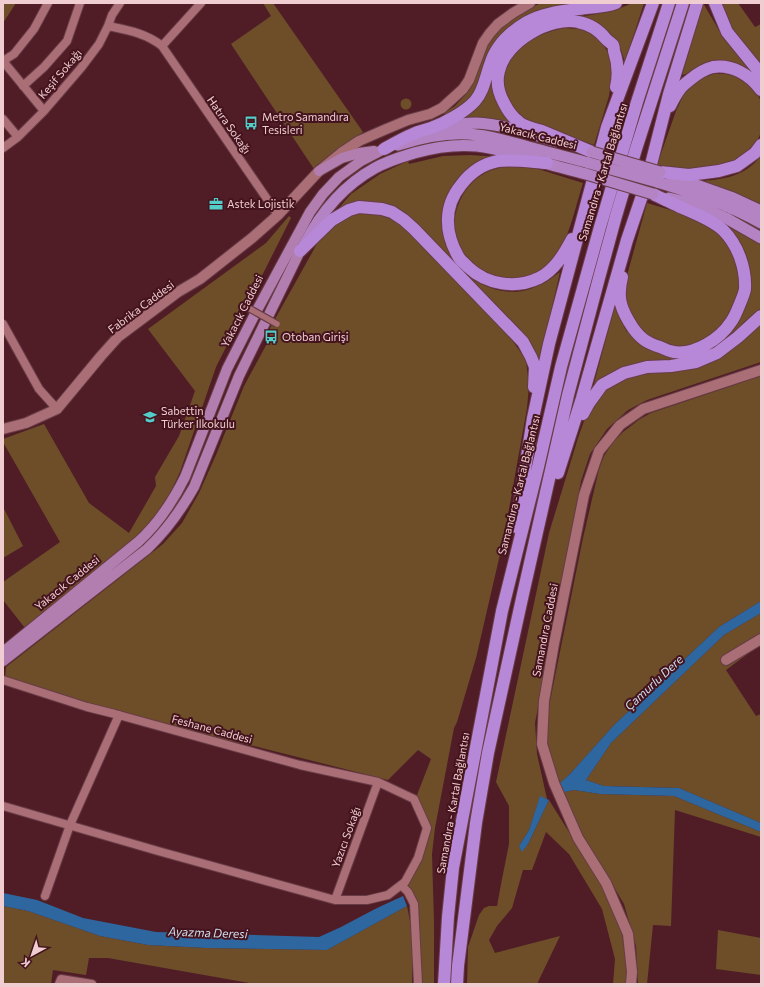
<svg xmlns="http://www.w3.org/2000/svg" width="764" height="987" viewBox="0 0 764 987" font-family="Commissioner,sans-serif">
<rect width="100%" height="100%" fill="#501d27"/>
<path fill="#6d4e29" d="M3 3H16L3 23Z
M263 3H273L363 132 314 169 231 44 271 16Z
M541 3H588L545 8 512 24 489 52 480 82 474 96 445 117 444 113 455 106 468 92 475 79 484 50 497 31 510 18Z
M632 3H644L625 62C623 57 622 51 619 46 612 31 598 23 583 16 600 14 616 11 632 3Z
M703 3 724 39 761 80 749 71 693 72 682 75Z
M721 3H738L755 27 761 24V67L724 20Z
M564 28 580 29 590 33 601 42 608 52 612 63V73L609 96 594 145C576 138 556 133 539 126 534 124 528 122 524 120 516 114 512 107 507 98 495 75 514 49 535 38 544 33 554 30 564 28Z
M713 74H726L737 76 746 81 755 90 761 101V132C757 146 738 160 725 165 710 170 690 171 675 170 669 169 662 166 657 165L676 111 684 94 691 87 700 79Z
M492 78 515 125 459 121 478 105 488 91Z
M400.5 104a5.5 5.5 0 1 1 11 0a5.5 5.5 0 1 1-11 0Z
M470 155 501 157 452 193 455 262 424 230 401 211 338 209 351 194 380 174 408 161 409 164 443 156Z
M761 156V207L702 181C726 179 745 176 761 156Z
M507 166 538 169 583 183C575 208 569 241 552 262 537 278 513 282 493 277 488 275 484 272 480 269 476 267 472 265 469 263 467 260 465 255 463 252 460 246 456 240 455 233 451 213 464 185 482 175 489 170 499 168 507 166Z
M647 203 691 216 715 230 726 240 740 270V290L724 325 701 342 688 346H673L645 335 634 323 626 306 625 292 626 279Z
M373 212 399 222 503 327 526 360 529 386 527 408 504 537 476 658 457 722 454 728 435 828 432 854 434 922V984H420L418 906 407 883 430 826 417 795 431 759 418 750 388 780 258 747 144 722 5 678 6 667 163 544 182 523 199 493 216 455 244 386 270 338V328L323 233 347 215Z
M289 216 291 218 216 367 180 472 164 506 143 532 25 628 3 600V582L60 542 3 442V439L44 424 89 503 129 533 156 486 155 477 179 436 195 391 148 329 266 243Z
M727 226 761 244V308L744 322 733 335 723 344 696 358 625 366 609 375 592 391 615 305 620 319 627 332 629 331 657 351 711 347 749 287 726 227Z
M560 272 539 364 532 345 517 326 470 278C489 289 508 296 530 289 534 287 538 286 542 284 548 281 554 276 560 272Z
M761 324V362L647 400 628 410 607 429 590 454 581 481 535 723 537 754 547 799 540 797 529 830 519 846 522 851 528 844 549 800 612 901 622 932 628 976 626 984H613L615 959 602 909 569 854 546 832 532 870H523L512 908 497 926 489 940 495 953 560 936 537 984H467L468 947 479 915 484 908 489 906H497L502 879 509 844V806L496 782 549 533 578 438 589 407 603 392 620 380 641 373 701 367 731 350 752 333Z
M761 376V601L719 627 614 725 570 774 560 783 556 773 549 752 547 737 549 706 583 538 599 469 604 456 613 442 623 432 640 419 651 413Z
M3 507 23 546 3 558Z
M761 613V644L726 670 756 716 761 714V823L679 788 604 786 586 780 611 743 724 635Z
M574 790 600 794 674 796 761 832V837L675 810 671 926 653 925 647 984H638L636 946 624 904 571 815 560 793Z
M3 906 28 911 100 936 148 945 206 948 327 950 407 906 412 931V984H255L108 958H89L86 975 53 970 51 984H3Z
M718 930 761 938V975L716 969Z"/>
<path fill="#2e67a0" d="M761 601V613L724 635 611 743 586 780 604 786 679 788 761 823V832L674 796 600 794 574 790 560 793V783L570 774 614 725 719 627Z
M540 796 549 800 528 844 522 852 519 846 529 830Z
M3 893 37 900 83 918 156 932 319 937 341 927 377 908 403 896 407 906 327 950 206 948 148 945 100 936 28 911 3 906Z"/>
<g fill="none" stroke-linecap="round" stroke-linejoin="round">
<g stroke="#683c46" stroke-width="10">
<path id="minor" d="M108 26C127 30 146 33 162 46L278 215
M162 46 201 3
M3 61 14 54 34 29 48 3
M3 61 44 111
M23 86 44 67 67 41 80 3
M3 119 18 137
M3 148 18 137 44 111 81 68 99 44 108 26 112 15 120 3
M3 324 39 389 57 409
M3 680 87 707 115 714 300 765 378 782 414 799 427 828 418 858 405 882 388 895 367 900H335L158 851 3 806
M401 885 408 892 414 904 418 984
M45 896 70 825 119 715
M335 900 378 782
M59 984 61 979 92 984"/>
</g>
<g stroke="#683c46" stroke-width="12">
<path id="tertiary" d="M726 660 761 639
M631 984 632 972 628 934 606 883 578 838 554 783 542 744 544 701 554 644 584 495 599 451 620 425 643 409 761 370"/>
</g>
<g stroke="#683c46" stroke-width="12">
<path id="secondary" d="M3 429 26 423 57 409 101 356 118 337 178 292 200 279 252 238 278 215 319 171 341 153 359 141 384 130 408 120 430 114 442 108 463 89 469 80 483 43 490 33 498 24 513 13 530 3"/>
</g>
<g stroke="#683c46" stroke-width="12">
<path id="primary" d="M319 171 342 158 359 153 374 151
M3 652 138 542C158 524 173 501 185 477L227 369 256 312 310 212 323 194 339 177 361 161 384 149
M3 661 147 549C166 531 181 510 194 487L239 376 300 251"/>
</g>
<g stroke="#683c46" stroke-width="13">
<path id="trunk" d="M439 127C451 125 464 123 476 123 503 124 530 134 555 141
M398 145C423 137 451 131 477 135 497 137 516 144 536 149 554 154 571 158 589 163
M671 176 733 198 761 211
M657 182C693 193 728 204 761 223
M669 198 693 204 726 218 761 238
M304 245C320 214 344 185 375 168 387 161 401 157 414 153 435 147 456 144 477 146 501 149 522 156 545 163 558 167 572 170 586 174"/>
</g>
<g stroke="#683c46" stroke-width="14">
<path id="motorway" d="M715 3 727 32 761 74
M670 106C673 100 676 94 680 89 683 85 687 82 691 79 697 74 705 69 713 67 732 64 750 75 761 90
M384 149C393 144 403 138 413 134 419 131 425 130 431 128 445 123 465 112 475 101 484 91 485 78 490 65 495 47 510 32 527 22 545 12 566 11 586 8 596 7 606 7 616 3
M592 152C575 145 559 138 542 131 535 129 525 127 519 122 512 117 508 111 504 103 499 94 496 82 499 71 505 42 550 16 578 22 589 24 599 30 606 39 608 41 611 43 613 45 614 47 614 49 614 51 618 63 619 74 616 87
M547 163C532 162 513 159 498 161 482 164 470 173 461 185 443 207 445 233 458 256 460 260 465 264 468 267 487 285 516 289 539 278 555 270 564 254 572 239
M660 172 689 175 719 171 737 166 755 153 761 145
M300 251 332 220 349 210 359 207 382 209 392 212 404 220 414 229 523 342 531 357 535 367 534 387
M622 277C620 285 619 296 621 304 623 311 629 322 633 328 641 339 647 343 660 347 664 349 669 351 674 352 695 355 720 339 731 322 734 318 737 311 739 306 741 301 744 295 745 289 746 268 738 245 723 230 711 219 693 213 678 206 670 202 661 198 653 194
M583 414 589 403 602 385 624 373 647 367 671 366 696 362 717 353 738 337 761 316
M558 473 582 398 627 240 646 184 669 94 697 3
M516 527 533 418 549 344 607 127 653 3
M444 984 448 917 453 868 502 611 538 467 561 367 600 227 637 102 669 3
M457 984 458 966 476 823 488 753 523 594 568 395 599 278 616 216 636 149 683 3"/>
</g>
<use href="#minor" stroke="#aa6e76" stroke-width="8"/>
<use href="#tertiary" stroke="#aa6e76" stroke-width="10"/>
<use href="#secondary" stroke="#aa6e76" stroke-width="10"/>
<use href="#primary" stroke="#b27eb0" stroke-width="10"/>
<use href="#trunk" stroke="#b483c4" stroke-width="11"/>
<use href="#motorway" stroke="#b788d7" stroke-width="12"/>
<g stroke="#683c46" stroke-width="8" stroke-linecap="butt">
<path id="pedestrian-bridge" d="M243 305 277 324"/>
</g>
<g stroke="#683c46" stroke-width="13" stroke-linecap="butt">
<path id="trunk-bridge" d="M592 152 660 172
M589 163 657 182
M586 174 653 194"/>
</g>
<use href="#pedestrian-bridge" stroke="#aa6e76" stroke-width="5.5"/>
<use href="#trunk-bridge" stroke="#b483c4" stroke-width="11"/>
</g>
<defs>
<g id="bus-bare" transform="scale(1.08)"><path d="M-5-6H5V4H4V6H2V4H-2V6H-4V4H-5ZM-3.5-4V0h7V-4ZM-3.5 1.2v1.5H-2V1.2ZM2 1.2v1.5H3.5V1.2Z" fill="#54cdc8" stroke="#44131d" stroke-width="2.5" paint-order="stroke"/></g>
<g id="office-bare" transform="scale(1.08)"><path d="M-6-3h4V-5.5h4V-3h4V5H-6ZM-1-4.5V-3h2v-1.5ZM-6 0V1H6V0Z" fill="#54cdc8" stroke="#44131d" stroke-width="2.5" paint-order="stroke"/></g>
<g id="school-bare" transform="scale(1.08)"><path d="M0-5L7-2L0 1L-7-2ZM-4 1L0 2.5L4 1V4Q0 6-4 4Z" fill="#54cdc8" stroke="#44131d" stroke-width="2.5" paint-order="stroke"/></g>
</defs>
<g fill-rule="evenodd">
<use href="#bus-bare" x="251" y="123"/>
<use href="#office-bare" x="216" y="204"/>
<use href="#bus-bare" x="271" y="337"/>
<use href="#school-bare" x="150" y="417"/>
</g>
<g text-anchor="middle" stroke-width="4" stroke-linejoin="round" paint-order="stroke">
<g font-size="11" fill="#efcdd0" stroke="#44131d">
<text transform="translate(60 74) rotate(-50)" y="4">Keşif Sokağı</text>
<text transform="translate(229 125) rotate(55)" y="4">Hatıra Sokağı</text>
<text transform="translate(538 136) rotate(14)" y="4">Yakacık Caddesi</text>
<text transform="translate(603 172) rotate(-73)" y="4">Samandıra - Kartal Bağlantısı</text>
<text transform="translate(141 307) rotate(-37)" y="4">Fabrika Caddesi</text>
<text transform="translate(242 311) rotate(-63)" y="4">Yakacık Caddesi</text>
<text transform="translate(519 485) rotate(-76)" y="4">Samandıra - Kartal Bağlantısı</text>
<text transform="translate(67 583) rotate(-39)" y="4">Yakacık Caddesi</text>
<text transform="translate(545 630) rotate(-79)" y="4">Samandıra Caddesi</text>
<text transform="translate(212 729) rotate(15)" y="4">Feshane Caddesi</text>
<text transform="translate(453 803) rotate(-80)" y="4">Samandıra - Kartal Bağlantısı</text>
<text transform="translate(346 837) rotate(-70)" y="4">Yazıcı Sokağı</text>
</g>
<g font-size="11" fill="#efcdd0" stroke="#44131d" text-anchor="start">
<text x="262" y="121">Metro Samandıra<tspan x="262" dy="13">Tesisleri</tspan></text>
<text x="227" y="208">Astek Lojistik</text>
<text x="282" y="341">Otoban Girişi</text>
<text x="161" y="415">Sabettin<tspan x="161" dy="13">Türker İlkokulu</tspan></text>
</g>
<g font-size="12" font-style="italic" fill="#cfdeee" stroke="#44131d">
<text transform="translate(654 683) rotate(-43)" y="4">Çamurlu Dere</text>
<text transform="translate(208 933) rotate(2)" y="4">Ayazma Deresi</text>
</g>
</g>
<rect width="764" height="987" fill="none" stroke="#efcdd0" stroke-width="8"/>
<g transform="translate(32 955) rotate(220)" stroke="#44131d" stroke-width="3" paint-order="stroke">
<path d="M0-3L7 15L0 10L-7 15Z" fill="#efcdd0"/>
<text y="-6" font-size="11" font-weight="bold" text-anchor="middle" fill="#efcdd0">K</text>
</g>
</svg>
